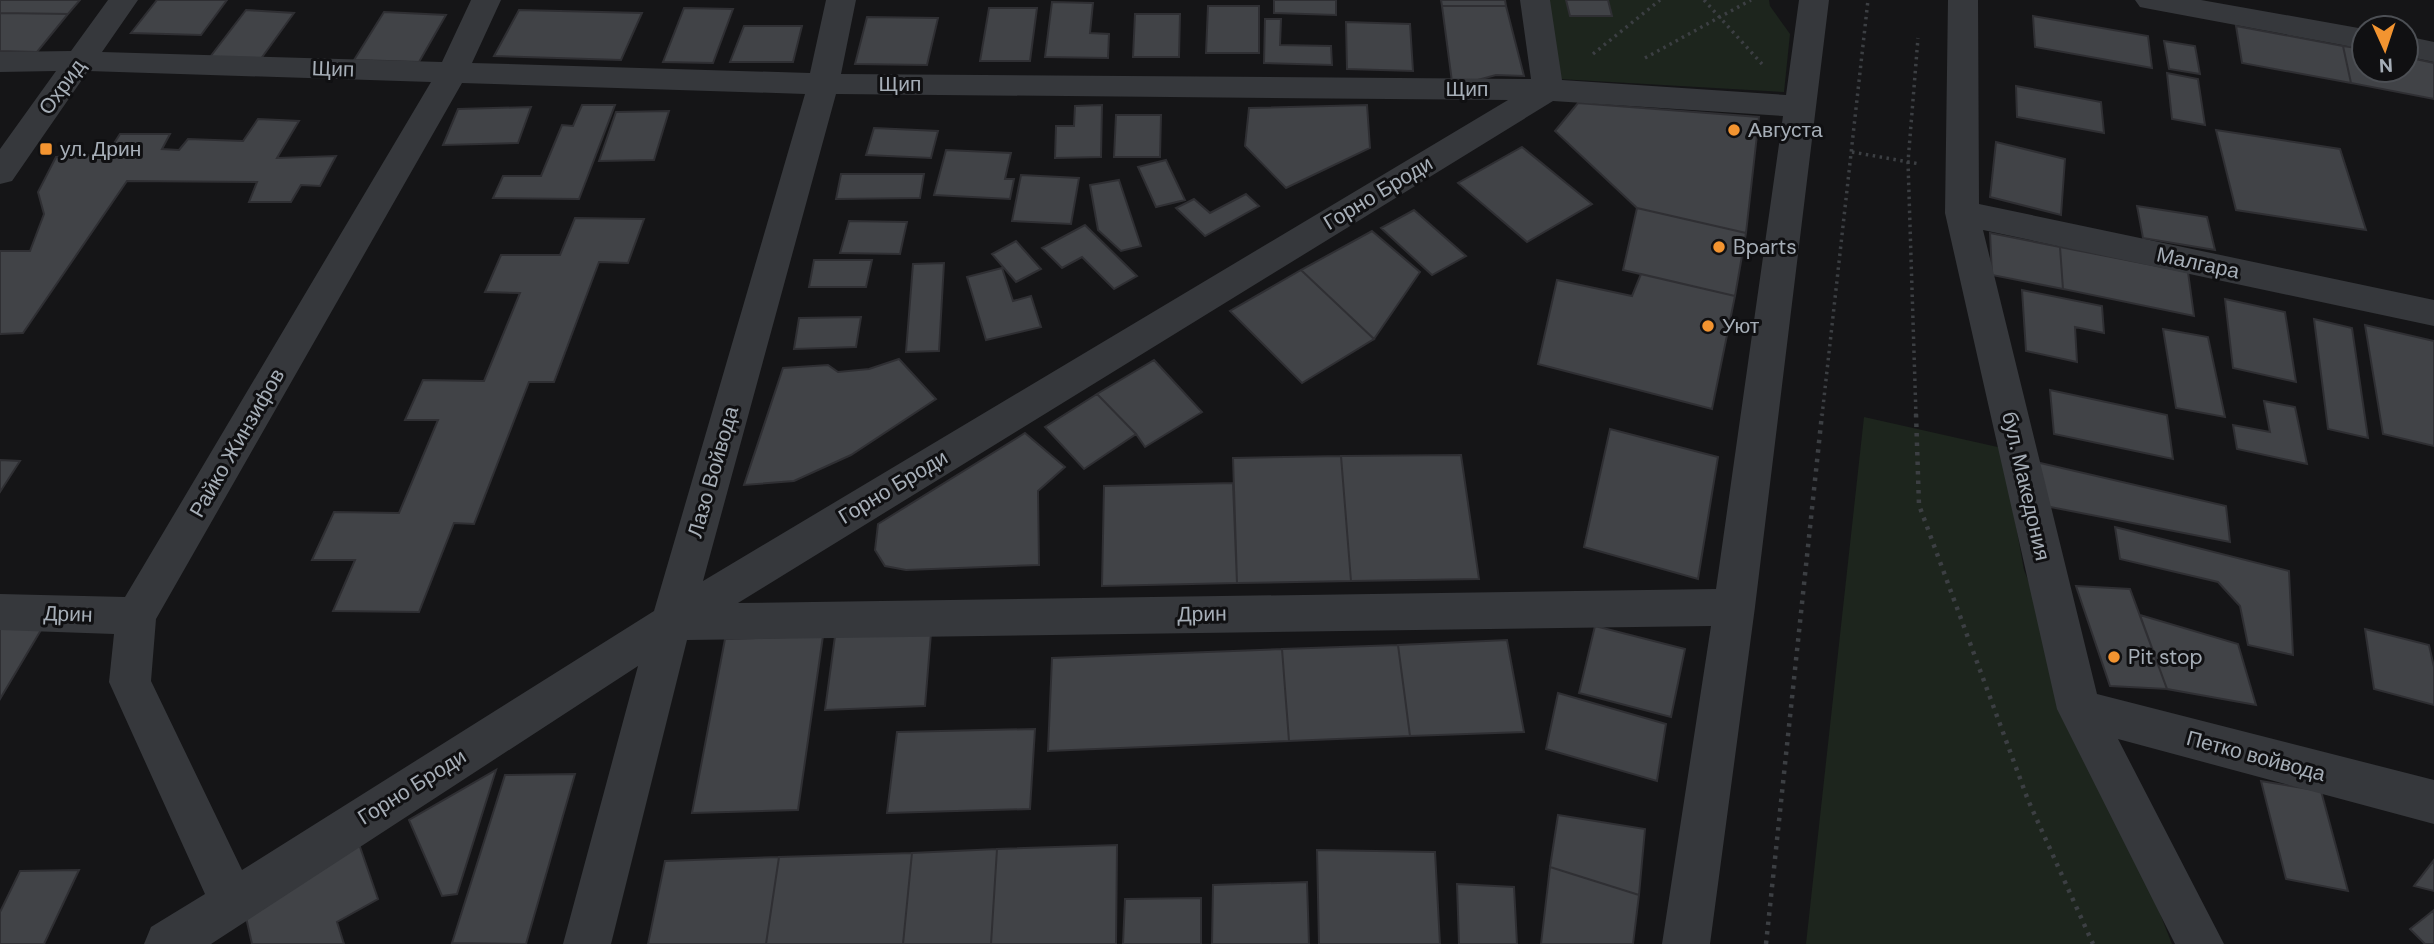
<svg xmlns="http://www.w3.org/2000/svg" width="2434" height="944" viewBox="0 0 2434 944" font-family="'DM Sans',sans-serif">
<rect width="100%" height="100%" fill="#151517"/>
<path fill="#1d251d" d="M1547 0H1769L1770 6 1790 34 1784 92 1559 79Z
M1864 417 2002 448 2024 570 2172 944H1806Z"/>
<path fill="#414347" stroke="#2f2f33" stroke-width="2" d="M0 0H80L68 14 0 13Z
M157 0H227L201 35 131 33Z
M1274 0H1336V15L1274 13Z
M1441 0H1505L1506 6H1442Z
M1566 0H1608L1612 16H1570Z
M1052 2 1093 3 1090 33 1109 34 1108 58 1045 57Z
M1208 6H1259V53H1206Z
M1442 6H1506L1524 76 1496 75 1474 81 1452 82Z
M684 8 733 9 713 63 663 62Z
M989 8H1037L1030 61H980Z
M246 10 294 13 260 60 210 57Z
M519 10 642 13 621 60 494 56Z
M384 12 446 15 419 62 354 60Z
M0 13 68 14 37 52 0 51Z
M1135 14H1180L1179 57H1133Z
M2033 16 2148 36 2152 68 2035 47Z
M867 17 938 18 927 65 855 64Z
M1265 19H1281L1280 45 1331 46 1332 65 1264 63Z
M1346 22 1410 24 1413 71 1347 69Z
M744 26H802L793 62H730Z
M2236 26 2343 46 2351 83 2242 63Z
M2164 41 2195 46 2200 74 2169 69Z
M2343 46 2364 49V70H2406V57L2434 63V99L2351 83Z
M2167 73 2198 79 2205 125 2172 119Z
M2016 86 2101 102 2104 133 2017 117Z
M1578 103 1759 117 1746 233 1637 208 1555 131Z
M582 105H615L579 199 493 198 503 176H541L562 125 573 126Z
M1102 105 1101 157 1055 158 1056 126H1074L1075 106Z
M1367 105 1370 148 1286 188 1245 146 1249 108Z
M531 107 518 143 443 145 458 109Z
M669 111 654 160 599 161 616 112Z
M1116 115H1161L1160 157H1114Z
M258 119 299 121 277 158 336 156 320 186 301 185 291 202H249L257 182 127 181 23 333 0 334V251H30L44 214 38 192 56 157 107 154 120 134H170L162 149 179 150 188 139 243 141Z
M874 128 938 131 931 158 866 155Z
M2216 130 2340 149 2366 230 2236 210Z
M1996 142 2065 159 2061 215 1990 197Z
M1522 147 1592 204 1527 242 1458 183Z
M946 150 1011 153 1005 179H1014L1010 199 934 195Z
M1166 160 1185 200 1156 207 1138 167Z
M841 174H924L920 198 836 199Z
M1021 175 1079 178 1071 224 1012 221Z
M1119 180 1141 246 1121 251 1098 230 1090 185Z
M1246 194 1259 206 1205 236 1176 208 1194 199 1210 213Z
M2137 206 2207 217 2215 250 2143 238Z
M1637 208 1746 233 1735 296 1623 270Z
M1414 210 1466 256 1432 275 1381 228Z
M575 218 644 219 628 263 599 262 554 382H529L474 524 454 523 419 612 333 611 355 560H312L334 512 399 513 438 420H405L423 380 484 381 520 293 485 292 501 255H560Z
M849 221 907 222 900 254 840 253Z
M1085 225 1137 276 1114 289 1082 257 1062 268 1042 248Z
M1372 231 1420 272 1374 339 1301 270Z
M1990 233 2060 247 2063 289 1992 275Z
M1016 241 1041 269 1016 282 992 254Z
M2060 247 2188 272 2194 316 2063 289Z
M814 260H872L866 287H809Z
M944 263 939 351 906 352 913 264Z
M1002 268 1013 301 1031 296 1041 327 986 340 967 277Z
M1301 270 1374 339 1302 383 1230 311Z
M1641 274 1735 296 1712 409 1538 364 1557 280 1632 296Z
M2022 290 2102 306 2104 333 2075 327 2077 362 2026 351Z
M2225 299 2285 312 2296 382 2233 368Z
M861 317 856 347 794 349 799 318Z
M2314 319 2352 328 2368 438 2328 429Z
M2365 325 2434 341V446L2383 434Z
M2163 329 2208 337 2225 417 2176 408Z
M899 359 936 399 851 455 794 481 744 485 783 368 828 365 838 372 869 369Z
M1154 360 1202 412 1145 447 1136 434 1097 394Z
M2050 390 2167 415 2173 459 2054 434Z
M1097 394 1136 434 1084 469 1045 427Z
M2264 401 2295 407 2307 464 2237 449 2233 425 2270 432Z
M1610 429 1718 457 1698 579 1584 547Z
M1025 433 1065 467 1038 491 1039 565 906 570 885 566 875 550 878 524Z
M1461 455 1479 579 1351 581 1341 456Z
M1341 456 1351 581 1237 583 1233 458Z
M0 460 20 461 0 492Z
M2036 462 2226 506 2230 542 2040 505Z
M1233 483 1237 583 1102 586 1104 486Z
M2115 527 2289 571 2293 655 2248 645 2240 606 2218 582 2120 559Z
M2076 586 2130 589 2167 689 2110 686Z
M2140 615 2238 644 2256 705 2167 689Z
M0 623 44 625 0 699Z
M1595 626 1685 649 1671 717 1579 693Z
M2365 629 2429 645 2434 667V705L2374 689Z
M931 633 925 706 825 710 835 636Z
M823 636 798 810 692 813 725 639Z
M1507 640 1524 732 1410 736 1398 645Z
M1398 645 1410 736 1289 741 1282 649Z
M1282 649 1289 741 1048 751 1052 658Z
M1558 693 1666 724 1657 781 1546 749Z
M1035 729 1030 809 887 813 897 732Z
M496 770 457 894 442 896 409 820Z
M575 774 526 944 452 943 505 775Z
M2261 781 2321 791 2348 891 2286 879Z
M1558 815 1645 829 1639 895 1550 867Z
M359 844 378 899 337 922 344 944H252L245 913Z
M1117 845 1116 944H991L997 849Z
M997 849 991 944H903L912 853Z
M1317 850 1435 852 1440 944H1319Z
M912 853 903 944H766L779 857Z
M779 857 766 944H648L665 861Z
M2434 860V891L2414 886Z
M1550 867 1639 895 1633 944H1541Z
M79 870 44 944H0V912L20 871Z
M1307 882 1309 944H1212L1213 885Z
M1457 884 1514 887 1517 944H1459Z
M1201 898V944H1123L1125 899Z
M2434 910V944H2425L2410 929Z"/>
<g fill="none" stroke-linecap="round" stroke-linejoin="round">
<path stroke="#3c3f43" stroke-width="3.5" stroke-dasharray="2.5 4.5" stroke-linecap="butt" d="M1704 0 1762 64
M1593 54 1660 0
M1645 58 1751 0
M1852 152 1920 164
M1822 416 1868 0
M1916 416 1908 162 1918 38"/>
<path stroke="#3c3f43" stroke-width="4.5" stroke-dasharray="3.5 6" stroke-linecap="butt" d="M1916 414 1919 505 2028 800 2093 944
M1766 944 1822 414"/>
<path fill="#36383c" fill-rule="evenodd" d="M108 0H138L102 52 442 62 471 0H501L472 63 810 73 826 0H856L841 74 1531 79 1520 0H1550L1562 80 1786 95 1799 0H1829L1755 607 1710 944H1662L1711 626 687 640 611 944H563L638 666 211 944H144L151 927 205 894 109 682 114 634 0 630V594L125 597 431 82 88 71 12 181 0 184V149L56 71 0 72V52L71 51ZM462 83 805 94 654 611 242 870 151 681 156 619ZM836 94 1508 100 703 581ZM1553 101 1783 116 1716 589 738 603Z
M1948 0H1978L1979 204 2434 300V326L1983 230 2097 694 2434 780V824L2118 739 2224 944H2175L2057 709 1945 213Z
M2135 0H2201L2364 29V49L2150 9 2140 7Z
M2406 36 2434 42V62L2406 56Z"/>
</g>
<g fill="#f39430" stroke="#101012" stroke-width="2.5">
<circle cx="1734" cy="130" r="7"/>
<rect x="39" y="142" width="14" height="14" rx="3.5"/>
<circle cx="1719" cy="247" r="7"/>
<circle cx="1708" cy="326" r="7"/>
<circle cx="2114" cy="657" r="7"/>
</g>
<g text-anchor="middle" stroke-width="6" stroke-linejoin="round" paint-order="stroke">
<g font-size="21" fill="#a6aeb7" stroke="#101012">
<text transform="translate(333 69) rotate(2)" y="7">Щип</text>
<text x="900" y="91">Щип</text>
<text transform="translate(62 87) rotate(-54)" y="7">Охрид</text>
<text x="1467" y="96">Щип</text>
<text transform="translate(1378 193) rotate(-31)" y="7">Горно Броди</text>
<text transform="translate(2198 263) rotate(12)" y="7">Малгара</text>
<text transform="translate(237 443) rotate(-60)" y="7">Райко Жинзифов</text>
<text transform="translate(713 472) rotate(-74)" y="7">Лазо Войвода</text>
<text transform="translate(2026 486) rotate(77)" y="7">бул. Македония</text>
<text transform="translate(893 487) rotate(-31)" y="7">Горно Броди</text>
<text transform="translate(68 614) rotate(2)" y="7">Дрин</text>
<text transform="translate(1202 614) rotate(-1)" y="7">Дрин</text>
<text transform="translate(2256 756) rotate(15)" y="7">Петко войвода</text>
<text transform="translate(412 787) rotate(-32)" y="7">Горно Броди</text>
</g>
<g font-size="21" fill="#a6aeb7" stroke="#101012" text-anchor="start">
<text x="1748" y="137">Августа</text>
<text x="60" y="156">ул. Дрин</text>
<text x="1733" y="254">Bparts</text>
<text x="1722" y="333">Уют</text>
<text x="2128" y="664">Pit stop</text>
</g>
</g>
<g transform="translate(2385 49) rotate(177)"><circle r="33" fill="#101012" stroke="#4c4f54" stroke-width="2"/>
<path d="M0-5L12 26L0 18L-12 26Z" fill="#f39430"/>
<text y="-10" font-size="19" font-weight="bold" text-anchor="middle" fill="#a6aeb7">N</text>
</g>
</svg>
